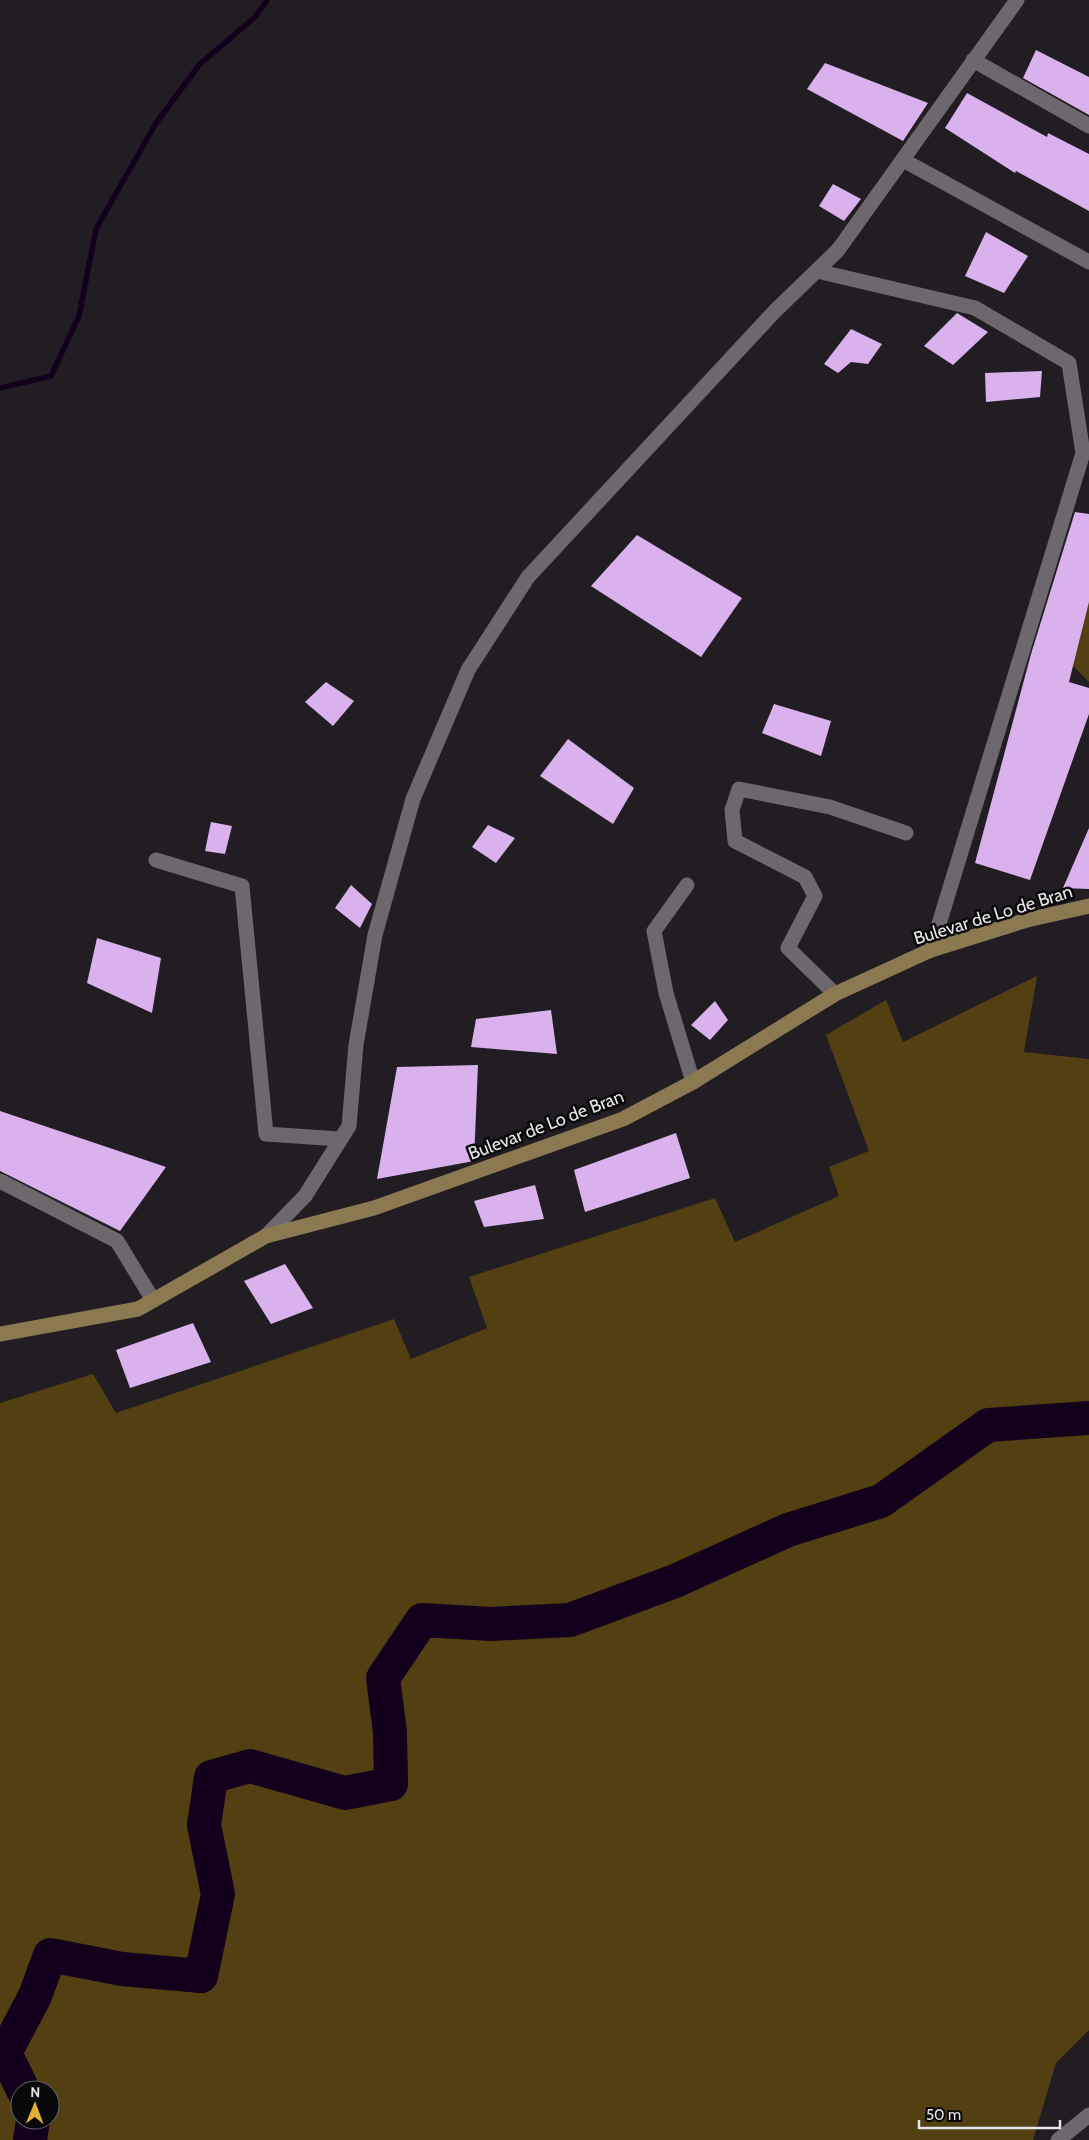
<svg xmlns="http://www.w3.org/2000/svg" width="1089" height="2140" viewBox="0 0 1089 2140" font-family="Cabin,sans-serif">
<rect width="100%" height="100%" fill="#211d22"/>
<path fill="#524012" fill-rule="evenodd" d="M1089 602V682L1073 666Z
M1037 976 1024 1052 1089 1059V2030L1056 2063 1033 2140H0V1403L93 1374 116 1413 394 1319 411 1359 487 1328 469 1277 715 1198 735 1242 839 1196 829 1167 869 1151 826 1035 886 1000 903 1042ZM20 2090H50V2120H20Z"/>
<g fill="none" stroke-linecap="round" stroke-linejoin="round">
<path stroke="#13001d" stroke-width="5.5" d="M0 388 51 376 79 316 96 229 156 123 200 64 255 17 267 0"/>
<path stroke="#13001d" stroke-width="34" d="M23 2090 5 2053 35 1996 50 1955 122 1969 201 1976 218 1894 204 1825 211 1777 250 1766 345 1793 391 1784 390 1732 383 1678 422 1620 491 1624 570 1620 675 1581 788 1530 881 1501 988 1425 1089 1418
M30 2140 33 2120"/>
</g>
<path fill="#d9b2ed" d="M1036 50 1089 77V115L1023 78Z
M825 63 928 103 903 141 807 89Z
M967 93 1047 137 1048 133 1089 154V211L1016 171 1015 173 945 128Z
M833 184 861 199 844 221 819 206Z
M986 232 1028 256 1004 293 965 276Z
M957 313 988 332 953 365 924 346Z
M851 329 882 344 868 364 851 362 838 373 824 364Z
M1042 371 1040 397 986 402 985 373Z
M1075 512 1089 514V602L1069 682 1089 688V714L1030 880 975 863 1031 654Z
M637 535 742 598 701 657 591 586Z
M326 682 354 701 333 726 305 702Z
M774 704 831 721 821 756 762 733Z
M568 739 634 788 613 824 540 776Z
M211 822 232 826 225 854 205 851Z
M488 825 515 838 496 863 472 847Z
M1089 828V889L1063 888Z
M351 885 372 904 360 928 335 908Z
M97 938 161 958 152 1013 87 983Z
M715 1001 728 1020 710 1040 691 1025Z
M551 1010 557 1054 471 1047 476 1019Z
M478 1065 474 1161 377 1179 397 1067Z
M0 1111 166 1167 120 1231 0 1171Z
M676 1133 690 1178 585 1212 574 1170Z
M535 1185 544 1219 484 1227 474 1201Z
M285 1264 313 1308 271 1324 244 1281Z
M193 1323 211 1362 130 1388 116 1350Z"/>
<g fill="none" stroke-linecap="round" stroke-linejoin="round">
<path stroke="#6c686e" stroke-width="15" d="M973 60 1089 126
M903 160 1089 262
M817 271 975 308 1069 363 1083 453 931 950
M156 860 242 886 266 1134 340 1139
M687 885 654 931 666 993 693 1082
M835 994 788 948 815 896 805 877 735 841 732 810 739 789 830 807 906 833
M0 1181 117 1241 153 1300
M266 1236 305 1196 349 1126 356 1045 375 935 413 799 468 670 528 577 775 311 838 250 1017 0
M1058 2140 1089 2115"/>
<path stroke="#8b7952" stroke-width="15" d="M0 1334 138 1309 266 1236 374 1208 623 1119 693 1082 835 994 931 950 1027 920 1089 906"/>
</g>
<g text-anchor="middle" stroke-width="5" stroke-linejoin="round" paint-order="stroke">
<g font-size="18" fill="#e8e6e9" stroke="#09080a">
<text transform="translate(993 915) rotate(-17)" y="6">Bulevar de Lo de Bran</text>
<text transform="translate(546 1125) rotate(-21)" y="6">Bulevar de Lo de Bran</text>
</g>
</g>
<g transform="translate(35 2105) rotate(1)"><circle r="24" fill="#09080a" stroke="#626163"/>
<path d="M0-4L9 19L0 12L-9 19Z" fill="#e1af34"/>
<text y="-8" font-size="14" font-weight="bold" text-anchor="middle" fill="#e8e6e9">N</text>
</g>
<path d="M919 2120v8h141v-8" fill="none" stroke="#e8e6e9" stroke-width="2.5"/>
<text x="926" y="2120" font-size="15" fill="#e8e6e9" stroke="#09080a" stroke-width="4" paint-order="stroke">50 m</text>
</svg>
